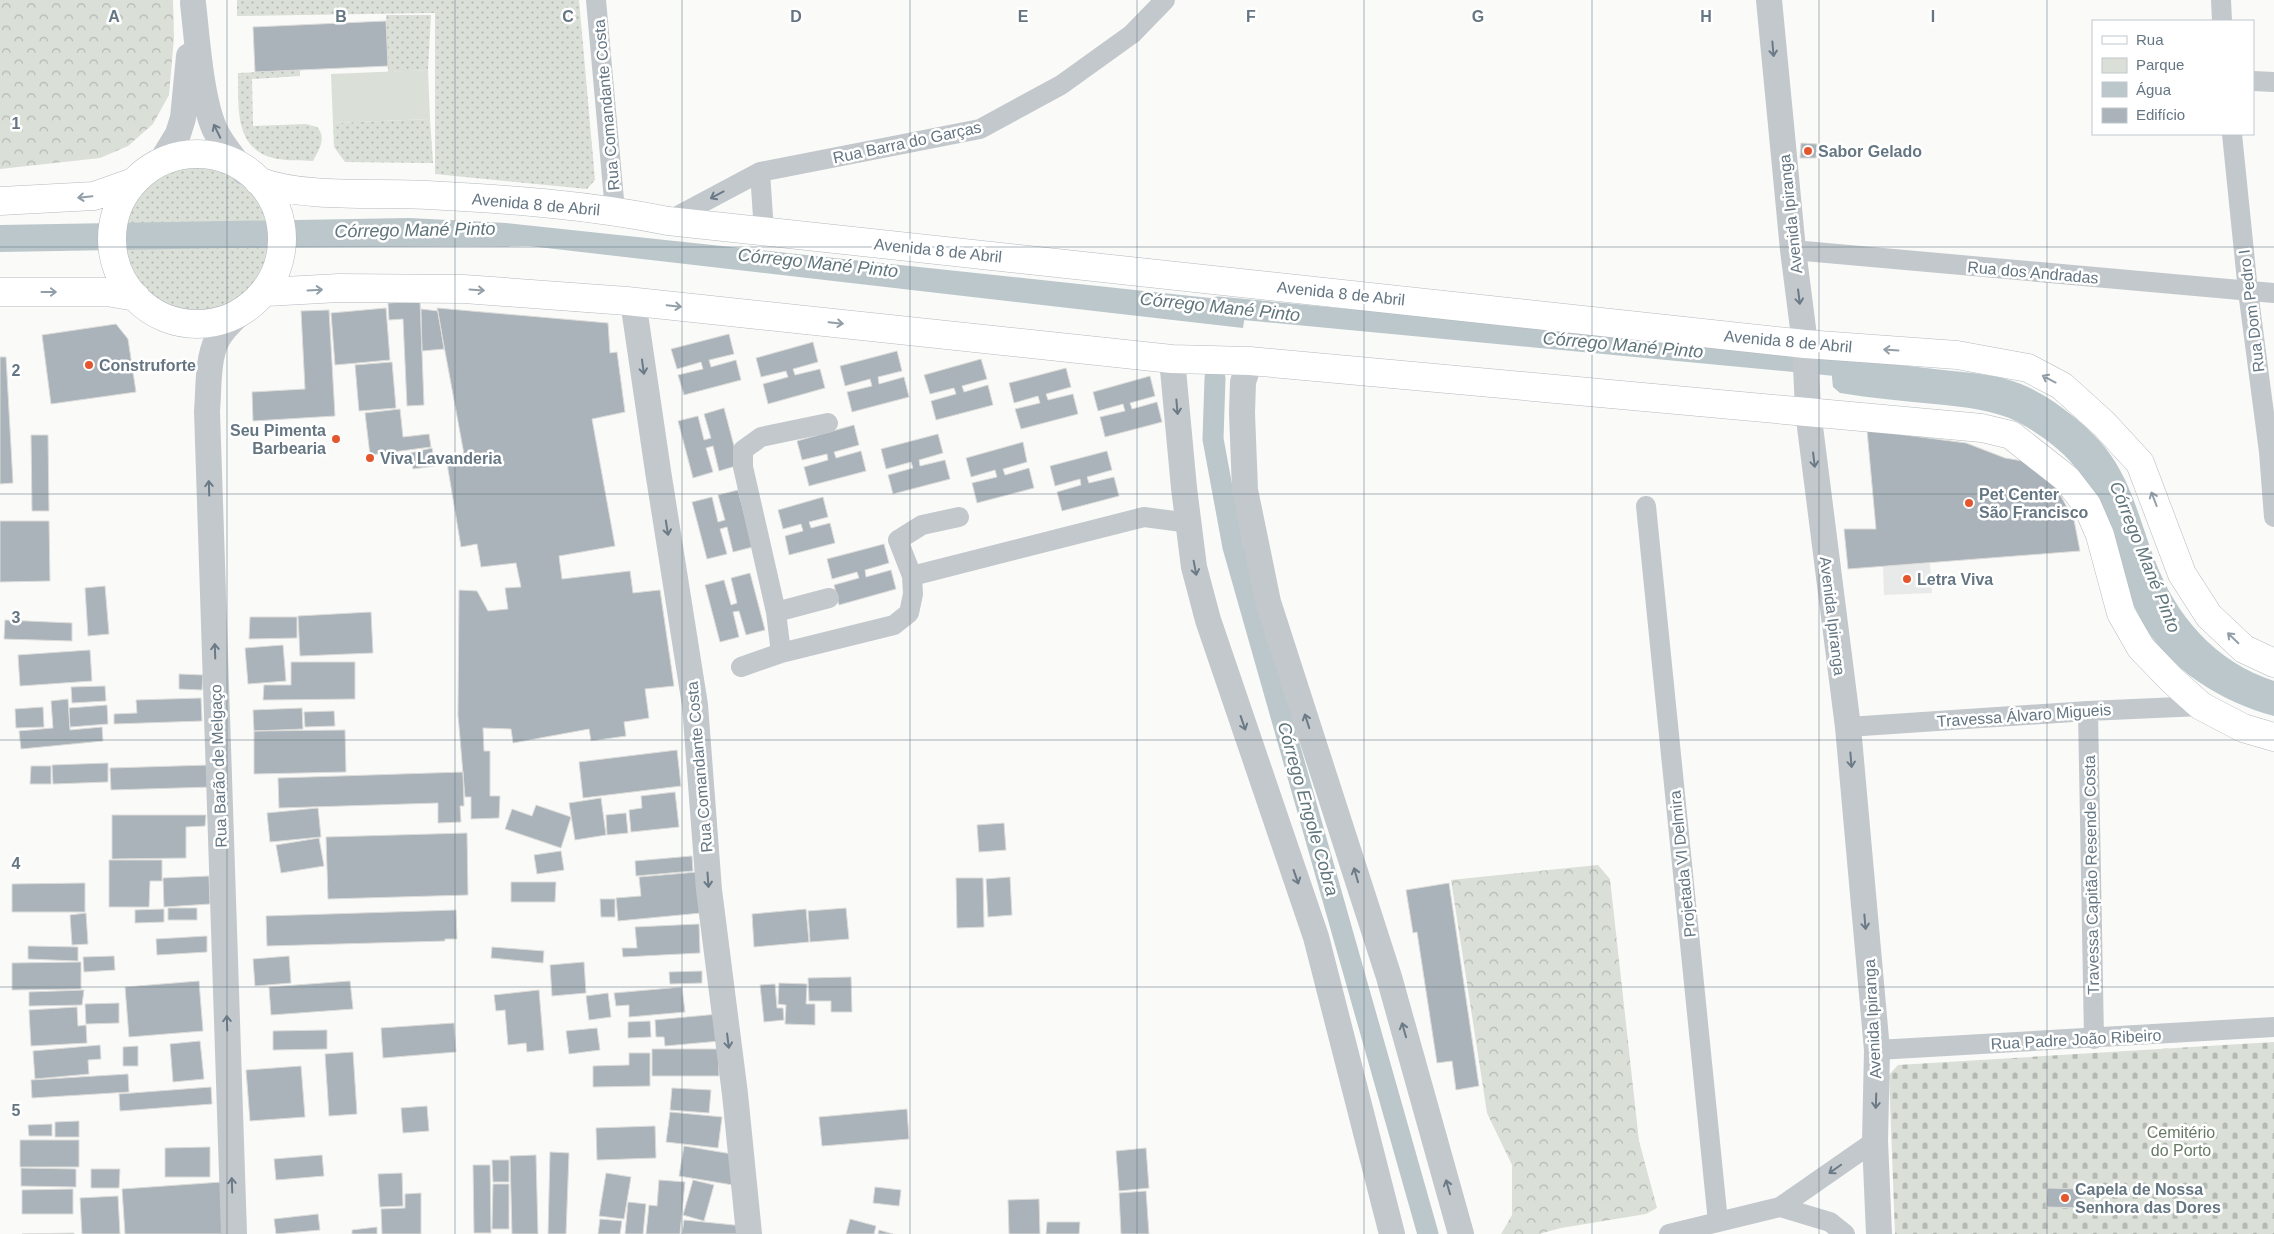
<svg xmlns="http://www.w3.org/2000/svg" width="2274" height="1234" viewBox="0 0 2274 1234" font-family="Helvetica,sans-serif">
<defs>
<pattern id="grass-dots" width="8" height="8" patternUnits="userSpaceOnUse" patternTransform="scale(1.25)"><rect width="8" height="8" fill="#dadfd7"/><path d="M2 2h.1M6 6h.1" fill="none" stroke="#b4b9b4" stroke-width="1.8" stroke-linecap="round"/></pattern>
<pattern id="forest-crowns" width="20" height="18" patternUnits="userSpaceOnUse" patternTransform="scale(1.25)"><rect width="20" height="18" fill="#dadfd7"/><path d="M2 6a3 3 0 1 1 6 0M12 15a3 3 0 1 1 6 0" fill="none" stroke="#b4b9b4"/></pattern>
<pattern id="cemetery-stones" width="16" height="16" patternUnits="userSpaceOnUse" patternTransform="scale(1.25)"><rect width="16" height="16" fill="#dadfd7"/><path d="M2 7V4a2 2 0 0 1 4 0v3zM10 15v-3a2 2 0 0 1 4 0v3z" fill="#b4b9b4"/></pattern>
</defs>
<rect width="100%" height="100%" fill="#fafaf8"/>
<path fill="#e8e9e9" d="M1930 563 1932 593 1884 595 1883 566Z"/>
<path fill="url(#grass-dots)" d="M237 0H579L595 180 587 189 435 174V13L237 16Z
M386 15H431L428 70 388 72Z
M300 70V76L252 79 253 126 306 124 317 127C327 137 319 150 313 161 302 160 289 161 278 159 233 151 239 108 238 73Z
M430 119 433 163 345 162 334 147 333 123Z
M120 238a77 77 0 1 1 154 0a77 77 0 1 1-154 0Z"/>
<path fill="url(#forest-crowns)" d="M0 0H173L174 37 169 95 153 124 128 146 100 158 0 169Z
M1598 865 1610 879 1639 1141 1657 1208 1646 1214 1561 1228 1539 1234H1501L1512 1215V1165L1487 1113 1451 880Z"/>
<path fill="url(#cemetery-stones)" d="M2274 1042V1234H1895L1889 1075 1898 1065Z"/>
<path fill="#dadfd7" d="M428 70 430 119 333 123 331 74Z"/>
<path fill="#bbc7cb" d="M409 218 506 223 1247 302 1243 328 529 246 228 248 0 252V225Z
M1841 359C1875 362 1909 366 1943 370 1969 373 1997 374 2021 384 2051 396 2094 429 2112 457 2133 488 2141 524 2154 558 2175 615 2215 662 2274 681V716C2222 702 2169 670 2142 622 2117 576 2108 514 2079 472 2065 452 2040 434 2018 422 1992 409 1962 407 1934 404 1903 401 1871 398 1840 393L1833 387 1831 368 1834 361Z"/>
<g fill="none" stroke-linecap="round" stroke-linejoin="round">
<path stroke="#bbc7cb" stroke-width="21" d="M1218 307 1862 368
M1215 378 1213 439 1233 547 1428 1234"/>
</g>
<path fill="#aab3b9" stroke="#dcdcda" d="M386 21 388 66 255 72 253 27Z
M1801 143 1817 144 1816 158H1800Z
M420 301 424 405 407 406 403 319 389 320 388 303Z
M386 308 390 360 335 365 331 313Z
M437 308 608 323 610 353 617 352 625 412 592 419 615 546 559 556 562 579 630 571 633 593 660 590 674 686 645 689 649 718 624 722 626 736 591 741 589 729 513 743 511 729 483 728 484 751H490V796H500L499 818 471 819V797H465L458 715 459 590 477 591 488 611 508 609 505 588 521 587 516 563 481 567 477 544 461 547 446 457 464 454Z
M421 309 438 311 444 349 422 351Z
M329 310 335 416 253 421 252 392 305 389 301 311Z
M116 324 128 339 136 392 51 404 42 335Z
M729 334 734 354 709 360 711 367 736 360 741 380 684 395 678 375 703 369 701 362 677 369 671 349Z
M813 342 818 362 793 369 795 375 820 369 825 388 768 404 763 384 788 377 786 371 761 377 756 358Z
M897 351 902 371 878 377 879 384 904 377 909 397 852 412 847 392 872 386 870 379 845 386 840 366Z
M0 357H6L13 483 0 484Z
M981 359 987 379 962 386 964 392 988 385 993 405 936 420 931 401 956 394 954 388 930 394 924 375Z
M392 362 396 408 359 411 355 365Z
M1066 368 1071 387 1046 394 1048 400 1073 394 1078 414 1021 429 1015 409 1040 403 1038 396 1014 403 1009 383Z
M1150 376 1155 396 1130 403 1132 409 1157 402 1162 422 1105 437 1100 417 1125 411 1123 404 1098 411 1093 392Z
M724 408 739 465 719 471 713 446 706 448 713 472 693 478 678 421 698 416 704 440 711 438 704 414Z
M400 409 403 437 429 434 431 447 370 455 365 413Z
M854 425 859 445 834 452 836 458 861 451 866 471 809 486 804 467 828 460 827 454 802 460 797 441Z
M1867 430 1966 443 2005 458 2029 462 2056 487 2074 520 2080 551 1848 569 1844 529H1876Z
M938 434 943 453 919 460 920 466 945 460 950 479 893 494 888 475 913 468 911 462 886 469 881 449Z
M31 435H48L49 511H32Z
M1023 442 1027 462 1003 469 1005 475 1029 468 1034 488 977 503 972 483 997 477 995 470 971 477 966 458Z
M432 448 435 466 413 469 410 453Z
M1107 451 1112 470 1087 477 1089 483 1114 477 1119 496 1062 511 1057 492 1081 485 1080 479 1055 486 1050 466Z
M738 490 753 547 733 552 727 527 720 529 727 554 707 559 692 502 712 497 718 522 725 520 718 495Z
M823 497 828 517 809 522 811 528 830 523 835 543 789 555 785 536 803 531 801 524 783 529 778 510Z
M0 521H49L50 581 0 582Z
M884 544 889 563 865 570 866 577 891 570 896 589 839 605 834 585 859 578 857 572 832 579 827 559Z
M750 573 765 630 746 635 739 611 733 612 739 637 720 642 705 585 724 580 731 605 737 603 731 578Z
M105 586 109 634 88 636 85 588Z
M371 612 373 653 300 656 298 616Z
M250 617H297V638L249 639Z
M5 620 72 623V641L4 639Z
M283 645 286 681 248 684 245 648Z
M90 650 92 681 20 686 18 655Z
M291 662H355V699L263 700 264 685H291Z
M179 674 203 675 202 690 179 689Z
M105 686 106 701 72 703 71 687Z
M201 698 202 721 114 724V714L137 713 136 700Z
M68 699 70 730 102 727 103 741 21 749 19 731 53 728 51 701Z
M107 705 108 724 70 727 69 708Z
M43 707 44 727 16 728 15 709Z
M302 708 303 729 254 731 253 710Z
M334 711 335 726 305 727 304 712Z
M345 730 346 772 254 774V731Z
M677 750 681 786 583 798 579 762Z
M108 763V782L53 784 52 765Z
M210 765 211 787 111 790 110 768Z
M31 766H51V784H30Z
M463 772 464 806H460L461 822 438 823V803L279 808 278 778Z
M675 792 679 827 631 832 629 810 642 808 641 796Z
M601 798 606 835 575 840 569 803Z
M536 805 571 817 561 848 505 829 512 809 532 816Z
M318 808 321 837 270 842 267 813Z
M626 813 628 833 607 835 606 815Z
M112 815H206L205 826 186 827V858L112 859Z
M1004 823 1006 850 979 852 977 825Z
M467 833 468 895 328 899 326 837Z
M319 838 324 866 281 873 276 845Z
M561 851 564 870 537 874 534 855Z
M692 856 693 871 636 876 635 861Z
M109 860H162V881H150L149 907H109Z
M697 872 701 913 618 921 616 898 641 896 639 877Z
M209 876 210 904 164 907 163 878Z
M1010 877 1012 915 988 917 986 879Z
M956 878H983L984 927 957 928Z
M511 882H556L555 902H511Z
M85 883V912H12V884Z
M1449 883 1479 1086 1456 1090 1452 1061 1437 1063 1417 932 1413 933 1406 890Z
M600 899H615V917H601Z
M168 908H197V920H168Z
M846 908 849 939 810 942 808 911Z
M164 909V922L135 923V910Z
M806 909 809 942 754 947 752 914Z
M456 910 457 939H445V941L267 946 266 916Z
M86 913 88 944 72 945 70 915Z
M699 924 700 953 623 957 622 948H637L635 927Z
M207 936V952L157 955 156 939Z
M28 946 78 947V961L28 959Z
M492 947 544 951 543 963 491 958Z
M114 956 115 970 84 972 83 957Z
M289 956 291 983 255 986 253 959Z
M81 962V989L12 990V963Z
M584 962 586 993 552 996 550 965Z
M702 971V983L670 984 669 972Z
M851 977 852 1012H831V1001H809L808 978Z
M199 981 203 1031 129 1037 125 987Z
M350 981 353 1009 271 1015 269 987Z
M779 983 807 984 806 1004H815V1025L785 1024 786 1005 778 1004Z
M775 984 777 1008H783L784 1020 764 1022 760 985Z
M682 987 685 1012 629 1017V1005L616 1006 614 993Z
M84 990 82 1005 29 1006V992Z
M539 990 544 1050 527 1052 526 1043 508 1045 505 1010 496 1011 494 995Z
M608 993 611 1017 589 1020 586 996Z
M119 1003V1023L86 1024 85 1004Z
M77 1007 78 1026 86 1025 87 1043 31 1046 29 1010Z
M718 1014 720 1041 665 1046 664 1037H656L655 1020Z
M650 1021 651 1037 628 1038V1022Z
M454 1023 456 1052 383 1058 381 1028Z
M597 1028 600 1050 569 1054 566 1031Z
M327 1030V1049L273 1050V1031Z
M200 1041 204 1079 173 1082 170 1044Z
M100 1045 101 1059 88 1060 89 1074 35 1079 33 1051Z
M138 1046V1066H123V1047Z
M652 1049H718L719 1076H652Z
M353 1052 357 1114 329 1116 325 1054Z
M629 1053H650V1086L593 1087V1066L629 1065Z
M301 1066 305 1117 250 1121 246 1070Z
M128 1074 129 1092 32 1098 31 1080Z
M211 1087 212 1104 120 1111 119 1094Z
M672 1088 711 1090 709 1113 670 1110Z
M427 1106 429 1131 403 1133 401 1108Z
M907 1109 909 1139 822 1146 819 1117Z
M670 1112 722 1117 718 1148 666 1142Z
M79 1121V1137H55V1122Z
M52 1124V1136H29L28 1125Z
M655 1126 656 1158 597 1160 596 1128Z
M20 1140H79V1167H20Z
M684 1146 738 1155 733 1185 679 1176Z
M210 1147V1177H165V1148Z
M1146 1148 1149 1188 1119 1191 1116 1151Z
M550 1152 569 1153 566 1234H548Z
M322 1155 324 1176 276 1180 274 1159Z
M536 1155 538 1234H512L510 1156Z
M492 1160H509V1182H493Z
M473 1165H490L491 1233H474Z
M21 1168 76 1169V1187L21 1186Z
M91 1169H120L119 1188H91Z
M402 1173 403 1206 380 1207 378 1174Z
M606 1173 631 1177 624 1219 599 1216Z
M659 1180 685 1182 680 1234H646L649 1205 657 1206Z
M693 1180 714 1185 704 1221 683 1215Z
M222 1182 225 1234H125L122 1189Z
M493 1184H509V1229H492Z
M875 1187 901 1190 899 1206 873 1203Z
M2047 1188 2083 1189V1208L2046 1207Z
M73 1189V1214H22V1190Z
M1146 1191 1149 1234H1121L1119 1193Z
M421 1193V1234H382L381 1209 405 1208V1194Z
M118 1196 120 1234H82L80 1198Z
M1039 1199 1040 1234H1009L1008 1200Z
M628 1202 646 1204 643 1234H625Z
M318 1214 320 1230 276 1234 274 1219Z
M600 1219 622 1221 620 1234H598Z
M850 1219 876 1226 874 1234H846Z
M684 1220 744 1226 743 1234H682Z
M1047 1222H1080L1079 1234H1046Z
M377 1227V1234H352V1230Z
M879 1230 893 1234H878Z
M74 1233V1234H22Z"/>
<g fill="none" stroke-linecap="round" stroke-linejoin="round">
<g stroke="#b3babf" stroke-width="29">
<path id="secondary" d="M112 239a85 85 0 1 1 170 0a85 85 0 1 1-170 0Z
M258 181C306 199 375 192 427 195 507 199 589 205 668 221L1805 344 1957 355 2028 368 2062 386 2104 424 2140 463 2182 574 2209 616 2244 649 2274 663
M0 201 94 196 131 183
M0 292H107L136 297
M266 292 339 288 464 289 627 301 1172 359 1250 361 1982 428 2011 435 2067 479 2087 505 2100 535 2121 613 2141 648 2172 680 2201 706 2243 728 2274 737"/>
</g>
<path stroke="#c3c8cc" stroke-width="20" d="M596 0 615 211
M2221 0 2222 21
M2253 81 2274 82
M2232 134 2248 291 2269 452 2274 517
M760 172 764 232
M668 221 760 172 980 129 1061 85 1132 34 1165 0
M1793 250 2274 293
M1646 506 1718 1222
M912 576 1144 517 1190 523
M776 612 829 598
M781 653 776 612 743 467V450L761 437 828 423
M741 667 781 653 894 625 909 613 913 594 912 576 898 540 922 525 959 517
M2088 711 2094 1039
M1848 727 2088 711 2201 706
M1877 1050 2274 1027
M1780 1207 1830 1222 1845 1234
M1669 1234 1780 1207 1875 1141"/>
<path stroke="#c3c8cc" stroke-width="26" d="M1769 0 1793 250 1805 344 1808 411 1848 727 1877 1050 1875 1141 1879 1234
M193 3C197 38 201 100 215 130 222 145 234 158 244 172
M161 162 178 134 183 118 189 56
M633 301 658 471 695 705 709 890 735 1094 749 1234
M1172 359 1184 488 1194 567 1208 620 1316 937 1392 1234
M1250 361 1243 382 1242 413 1245 490 1268 602 1389 977 1461 1234
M234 1234 207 411C209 389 207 360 217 340 223 328 234 319 243 310"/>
<use href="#secondary" stroke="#fff" stroke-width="28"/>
</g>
<defs><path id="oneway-shaft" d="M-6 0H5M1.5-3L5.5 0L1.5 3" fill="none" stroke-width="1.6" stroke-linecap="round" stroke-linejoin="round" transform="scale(1.25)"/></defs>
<g stroke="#6a7a87">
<use href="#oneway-shaft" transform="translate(1773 49) rotate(85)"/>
<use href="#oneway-shaft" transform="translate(217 131) rotate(-116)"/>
<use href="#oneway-shaft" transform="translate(717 195) rotate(152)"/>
<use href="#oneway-shaft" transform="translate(1799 297) rotate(83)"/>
<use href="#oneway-shaft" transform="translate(643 367) rotate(82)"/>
<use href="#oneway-shaft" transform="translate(1177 407) rotate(85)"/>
<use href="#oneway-shaft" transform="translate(1814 460) rotate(83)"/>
<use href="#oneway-shaft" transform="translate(209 488) rotate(-92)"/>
<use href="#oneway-shaft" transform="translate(667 528) rotate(81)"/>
<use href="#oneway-shaft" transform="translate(1195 568) rotate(79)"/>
<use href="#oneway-shaft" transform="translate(215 651) rotate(-92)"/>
<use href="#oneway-shaft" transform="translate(1307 721) rotate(-108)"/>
<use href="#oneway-shaft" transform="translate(1243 723) rotate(71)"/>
<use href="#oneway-shaft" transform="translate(1851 760) rotate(85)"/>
<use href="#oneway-shaft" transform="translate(1356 875) rotate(-106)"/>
<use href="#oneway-shaft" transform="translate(1296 877) rotate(71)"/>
<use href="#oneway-shaft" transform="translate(708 880) rotate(86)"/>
<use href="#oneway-shaft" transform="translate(1865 922) rotate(85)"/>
<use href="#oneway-shaft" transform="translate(227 1023) rotate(-92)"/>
<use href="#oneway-shaft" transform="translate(1404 1030) rotate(-106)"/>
<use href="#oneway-shaft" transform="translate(728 1041) rotate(83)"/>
<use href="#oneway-shaft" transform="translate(1876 1101) rotate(92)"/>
<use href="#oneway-shaft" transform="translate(1835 1169) rotate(145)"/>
<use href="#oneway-shaft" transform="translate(232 1185) rotate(-92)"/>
<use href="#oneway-shaft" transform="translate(1448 1187) rotate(-106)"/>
</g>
<g stroke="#939fa8">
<use href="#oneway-shaft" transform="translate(85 197) rotate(174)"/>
<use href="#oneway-shaft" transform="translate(315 290) rotate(-3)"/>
<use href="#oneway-shaft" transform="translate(477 290) rotate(4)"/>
<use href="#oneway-shaft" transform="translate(49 292)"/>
<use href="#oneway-shaft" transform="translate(674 306) rotate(6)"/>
<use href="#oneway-shaft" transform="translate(836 323) rotate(6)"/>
<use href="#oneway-shaft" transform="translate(1891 350) rotate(-176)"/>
<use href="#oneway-shaft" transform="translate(2049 379) rotate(-152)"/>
<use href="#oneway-shaft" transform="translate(2154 499) rotate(-111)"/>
<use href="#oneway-shaft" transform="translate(2233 638) rotate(-136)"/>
</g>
<path fill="none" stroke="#657683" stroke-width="1" stroke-opacity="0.55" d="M227 0V1234M455 0V1234M682 0V1234M910 0V1234M1137 0V1234M1364 0V1234M1592 0V1234M1819 0V1234M2047 0V1234M0 247H2274M0 494H2274M0 740H2274M0 987H2274"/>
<g fill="#e4572e" stroke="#fff" stroke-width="2">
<circle cx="1808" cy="151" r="5"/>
<circle cx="89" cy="365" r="5"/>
<circle cx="336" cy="439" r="5"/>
<circle cx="370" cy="458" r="5"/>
<circle cx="1969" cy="503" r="5"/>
<circle cx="1907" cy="579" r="5"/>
<circle cx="2065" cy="1198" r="5"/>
</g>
<g text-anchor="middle" stroke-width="5" stroke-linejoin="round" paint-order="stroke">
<g font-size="16" fill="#657683" stroke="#fff">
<text transform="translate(606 105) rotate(-95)" y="6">Rua Comandante Costa</text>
<text transform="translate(907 142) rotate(-12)" y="6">Rua Barra do Garças</text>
<text transform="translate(536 204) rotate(5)" y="6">Avenida 8 de Abril</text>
<text transform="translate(1790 214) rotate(-96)" y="6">Avenida Ipiranga</text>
<text transform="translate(938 250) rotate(6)" y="6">Avenida 8 de Abril</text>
<text transform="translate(2033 272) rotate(5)" y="6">Rua dos Andradas</text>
<text transform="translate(1341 293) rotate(6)" y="6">Avenida 8 de Abril</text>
<text transform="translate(2251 311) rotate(-97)" y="6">Rua Dom Pedro I</text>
<text transform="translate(1788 341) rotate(5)" y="6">Avenida 8 de Abril</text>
<text transform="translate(1833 616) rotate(83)" y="6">Avenida Ipiranga</text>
<text transform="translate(2024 715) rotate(-4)" y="6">Travessa Álvaro Migueis</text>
<text transform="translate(218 766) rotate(-92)" y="6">Rua Barão de Melgaço</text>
<text transform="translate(699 767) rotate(-95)" y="6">Rua Comandante Costa</text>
<text transform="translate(1682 864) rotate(-96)" y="6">Projetada VI Delmira</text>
<text transform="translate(2091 875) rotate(-91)" y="6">Travessa Capitão Resende Costa</text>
<text transform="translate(1872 1019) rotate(-93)" y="6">Avenida Ipiranga</text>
<text transform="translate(2076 1039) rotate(-3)" y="6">Rua Padre João Ribeiro</text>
</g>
<g font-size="16" font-weight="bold" fill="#657683" stroke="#fff" text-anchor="start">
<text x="1818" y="157">Sabor Gelado</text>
<text x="99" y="371">Construforte</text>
<text x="326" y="436" text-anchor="end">Seu Pimenta<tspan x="326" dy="18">Barbearia</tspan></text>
<text x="380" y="464">Viva Lavanderia</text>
<text x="1979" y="500">Pet Center<tspan x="1979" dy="18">São Francisco</tspan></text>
<text x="1917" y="585">Letra Viva</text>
<text x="2075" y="1195">Capela de Nossa<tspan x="2075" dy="18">Senhora das Dores</tspan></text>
</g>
<g font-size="16" fill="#687a64" stroke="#fff">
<text x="2181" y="1138">Cemitério<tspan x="2181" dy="18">do Porto</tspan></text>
</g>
<g font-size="18" font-style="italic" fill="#60757c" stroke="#fff">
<text transform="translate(415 230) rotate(-1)" y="6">Córrego Mané Pinto</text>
<text transform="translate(818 263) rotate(6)" y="6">Córrego Mané Pinto</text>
<text transform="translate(1220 307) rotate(6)" y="6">Córrego Mané Pinto</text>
<text transform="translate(1623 345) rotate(5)" y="6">Córrego Mané Pinto</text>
<text transform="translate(2145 557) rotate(68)" y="6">Córrego Mané Pinto</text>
<text transform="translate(1308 809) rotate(74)" y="6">Córrego Engole Cobra</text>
</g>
</g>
<g font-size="16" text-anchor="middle" font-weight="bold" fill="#657683" stroke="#fff" stroke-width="5" stroke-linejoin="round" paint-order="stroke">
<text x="114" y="22">A</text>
<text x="341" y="22">B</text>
<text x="568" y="22">C</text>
<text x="796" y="22">D</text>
<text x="1023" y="22">E</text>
<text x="1251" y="22">F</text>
<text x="1478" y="22">G</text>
<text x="1706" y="22">H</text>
<text x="1933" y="22">I</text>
<text x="16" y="129">1</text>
<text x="16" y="376">2</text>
<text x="16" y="623">3</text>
<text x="16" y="869">4</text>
<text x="16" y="1116">5</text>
</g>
<rect x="2092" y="20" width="162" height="115" fill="#ffffff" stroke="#c1c8cd"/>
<rect x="2102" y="36" width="25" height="8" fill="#ffffff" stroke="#c1c8cd"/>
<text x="2136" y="45" font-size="15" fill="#657683">Rua</text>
<rect x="2102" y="58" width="25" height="15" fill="#dadfd7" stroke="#c1c8cd"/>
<text x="2136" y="70" font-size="15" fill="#657683">Parque</text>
<rect x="2102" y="82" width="25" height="15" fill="#bbc7cb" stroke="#c1c8cd"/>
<text x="2136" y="95" font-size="15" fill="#657683">Água</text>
<rect x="2102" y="108" width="25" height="15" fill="#aab3b9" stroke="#c1c8cd"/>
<text x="2136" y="120" font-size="15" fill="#657683">Edifício</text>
</svg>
